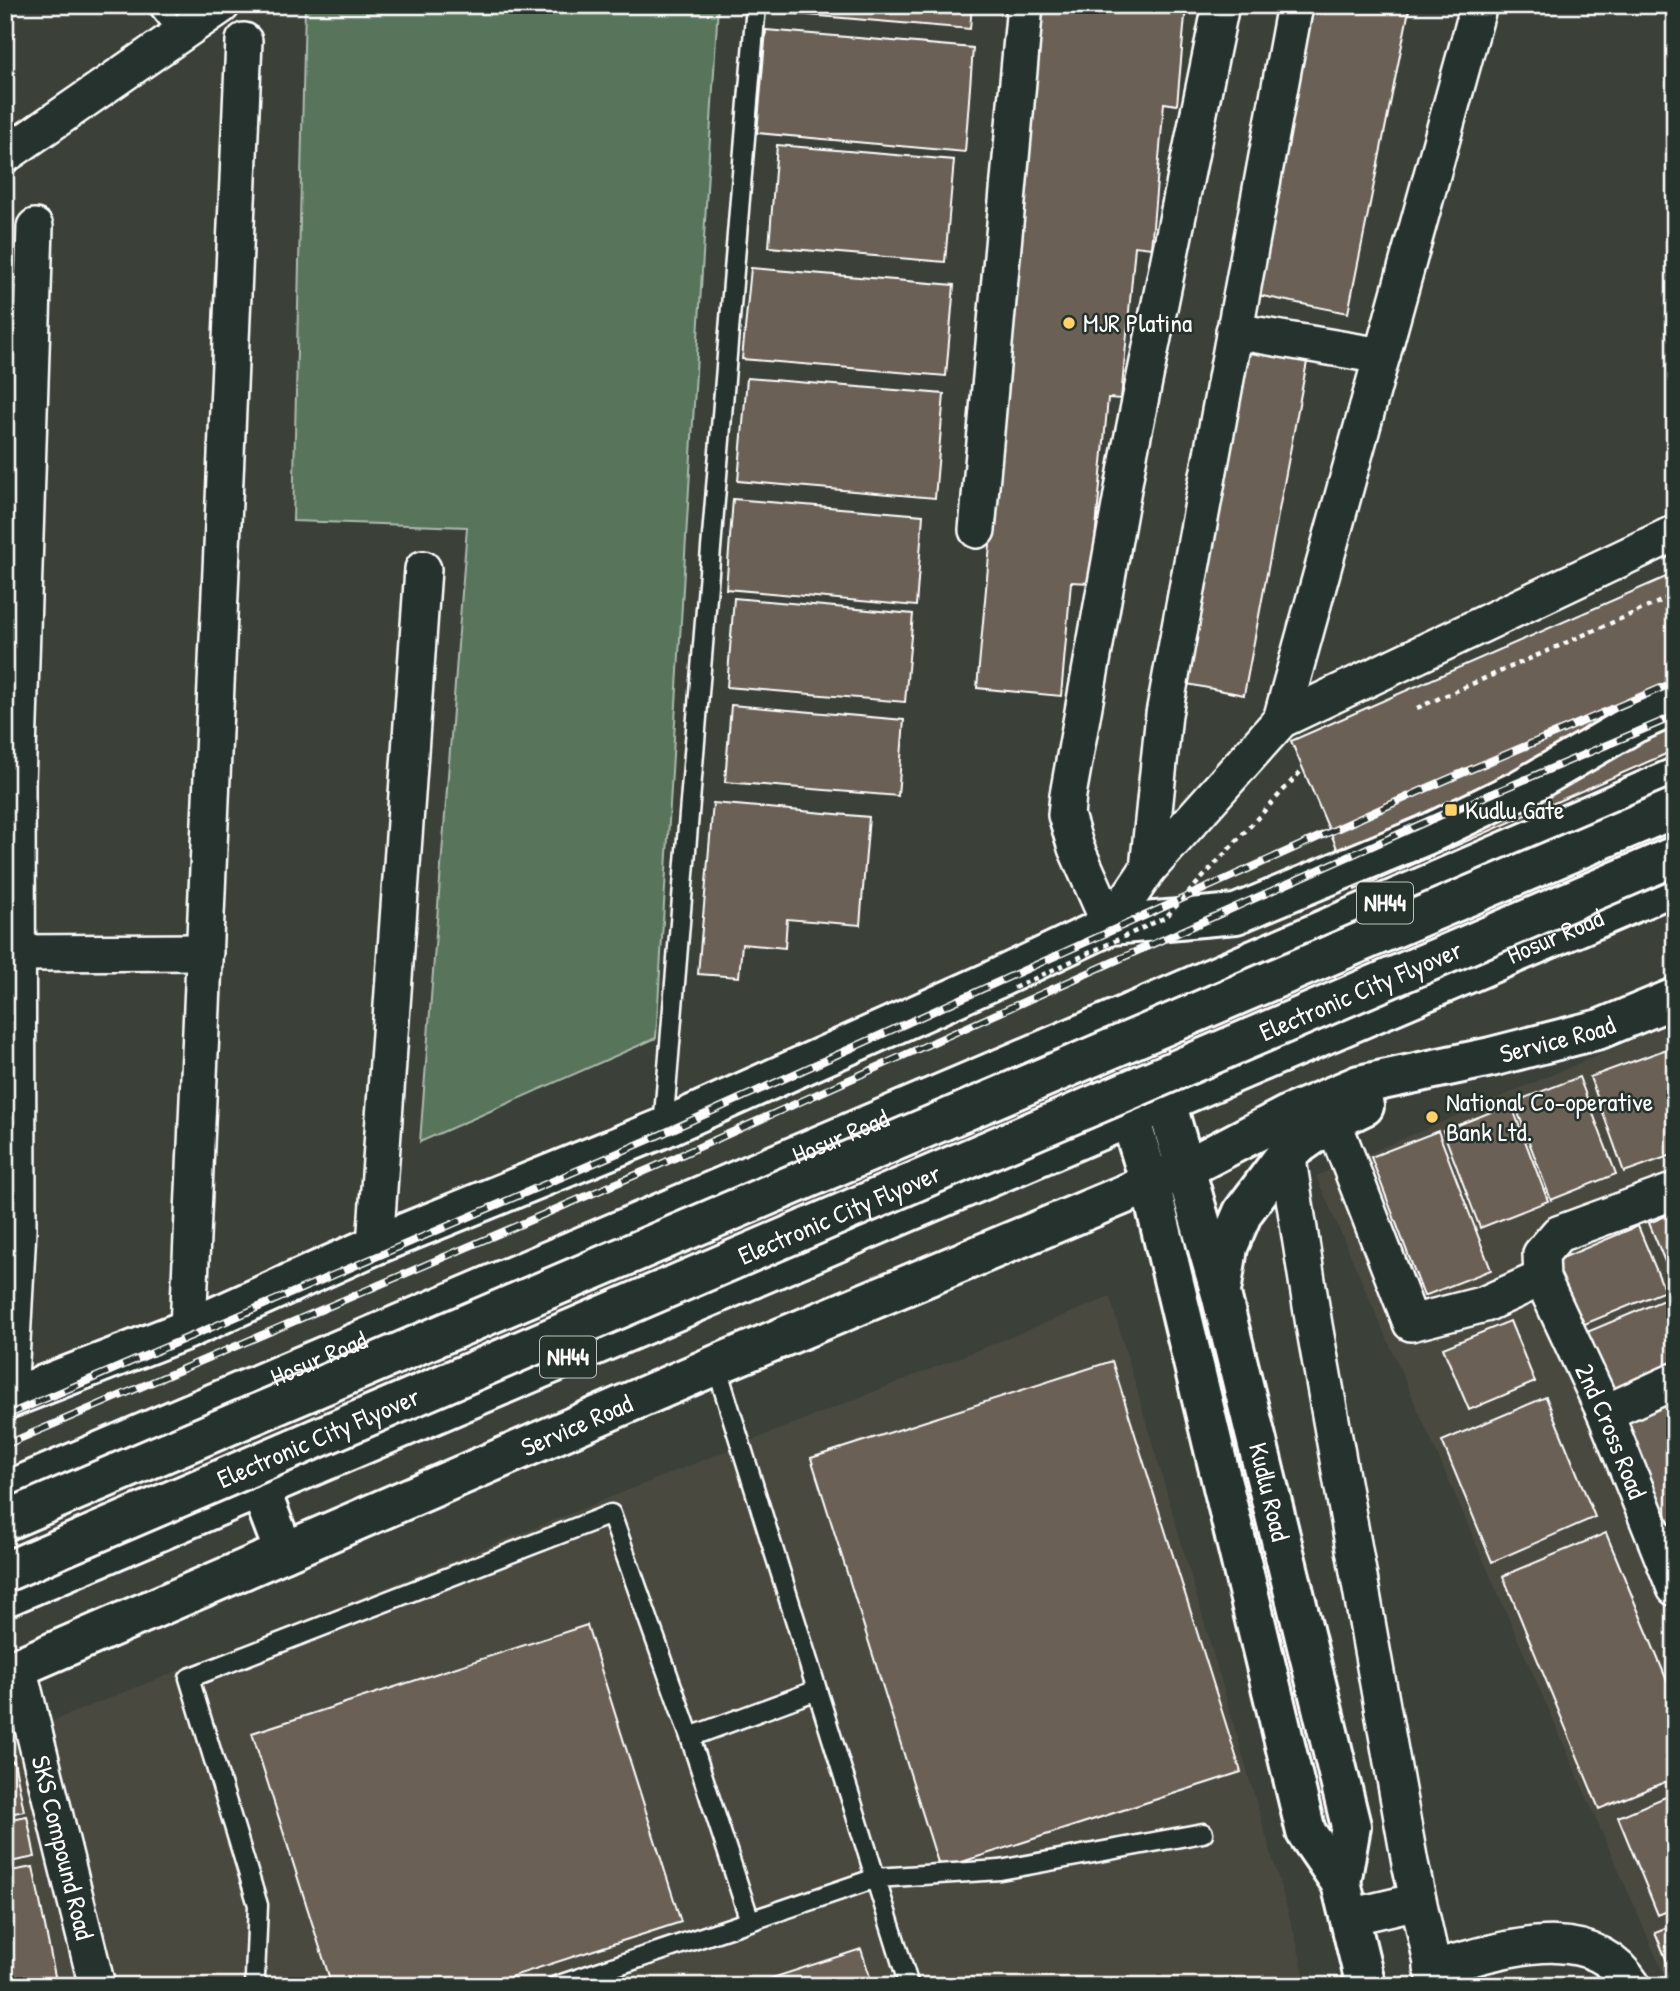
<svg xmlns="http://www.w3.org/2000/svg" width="1680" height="1991" viewBox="0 0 1680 1991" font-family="'Patrick Hand',sans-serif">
<rect width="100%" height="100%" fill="#3b4039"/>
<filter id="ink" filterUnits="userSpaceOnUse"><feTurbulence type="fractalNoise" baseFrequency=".0143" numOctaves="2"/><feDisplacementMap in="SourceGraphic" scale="14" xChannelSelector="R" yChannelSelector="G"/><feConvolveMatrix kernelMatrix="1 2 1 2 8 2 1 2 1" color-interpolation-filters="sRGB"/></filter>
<g filter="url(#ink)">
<path fill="#494a41" d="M1675 1022V1986H1669L1316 1176Z
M1110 1297 1295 1936 1307 1986H5V1740Z"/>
<path fill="#59755c" stroke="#acbaae" stroke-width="2" d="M305 5H718L656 1038 420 1142 467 527 293 521Z"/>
<path fill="#6b6055" stroke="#fff" stroke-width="2" d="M775 5H972L970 29 774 12Z
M1039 5H1186L1177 105 1164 103 1151 248 1135 246 1121 399 1108 398 1091 583 1071 582 1061 696 977 688Z
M1310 5H1410L1348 313 1252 294Z
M766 30 973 48 965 152 757 133Z
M777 145 954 160 945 262 769 247Z
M751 268 954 285 946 376 742 359Z
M1239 349 1307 362 1244 695 1177 682Z
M747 378 944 394 935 498 738 481Z
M733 499 923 515 916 606 726 589Z
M1675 573V750L1355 890 1291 741Z
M734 598 913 614 905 702 727 687Z
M731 705 904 720 898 796 725 782Z
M713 803 869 817 860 925 787 919 785 948 742 944 739 977 698 974Z
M1675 1046V1154L1624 1172 1590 1077Z
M1579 1077 1616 1174 1551 1200 1514 1102Z
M1511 1104 1548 1201 1480 1228 1443 1131Z
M1438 1131 1491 1270 1424 1296 1371 1157Z
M1675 1212V1286L1649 1223Z
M1638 1226 1665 1291 1575 1328 1548 1264Z
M1666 1299 1675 1319V1369L1606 1398 1580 1335Z
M1510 1321 1535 1382 1469 1410 1443 1348Z
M1112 1361 1241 1772 940 1869 811 1458Z
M1546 1397 1595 1517 1492 1562 1442 1441Z
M1675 1401V1540L1665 1544 1616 1425Z
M1606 1533 1675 1700V1778L1599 1809 1503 1576Z
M587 1625 681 1922 482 1986H332L252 1733Z
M14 1761 24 1811 5 1815V1763Z
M1675 1793V1908L1658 1915 1618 1817Z
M27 1816 35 1857 5 1863V1820Z
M33 1867 57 1986H5V1872Z
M1675 1924V1981L1655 1932Z
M861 1949 873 1986H748Z"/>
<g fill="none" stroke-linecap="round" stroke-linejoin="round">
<g stroke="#fff" stroke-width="23">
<path id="service" d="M157 5 180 34
M663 1128 756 5
M716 1365 909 1986
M690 1737 817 1690
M257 1986 255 1977 258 1905 189 1678 611 1514 690 1737 750 1921 876 1878 1000 1870 1203 1833
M556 1986 750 1921"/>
</g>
<g stroke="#fff" stroke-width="40">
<g id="minor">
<path d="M5 155 222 5"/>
<path d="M1234 331 1382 356"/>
<path d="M977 530 1025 5"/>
<path d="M1281 720 1479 5"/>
<path d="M1148 869 1164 714 1295 5"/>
<path d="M1110 925 1076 848 1066 815 1068 795 1130 450 1221 5"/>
<path d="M1110 925 1148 869 1281 720 1675 533"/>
<path d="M18 953 205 952"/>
<path d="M1333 1121 1411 1323 1485 1304 1542 1278"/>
<path d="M1287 1153 1314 1325 1410 1863 1437 1986"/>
<path id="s1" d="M1675 1191 1558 1234 1541 1254 1542 1278 1605 1413 1675 1588"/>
<path d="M375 1245 423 569"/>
<path d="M188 1329 244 41"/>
<path d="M9 1398 18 1229 17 784 35 227"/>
<path d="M1605 1413 1675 1381"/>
<path id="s2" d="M18 1667 97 1986"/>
<path d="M1350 1917 1418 1901"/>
<path d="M1432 1968C1497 1953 1588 1915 1633 1986"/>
</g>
</g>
<g stroke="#fff" stroke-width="44">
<g id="tertiary">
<path id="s3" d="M1131 1013 1166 1102 1221 1294 1351 1826 1341 1883"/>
<path d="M1095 1028 1130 1118 1150 1183 1306 1832 1341 1883 1366 1986"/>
<path d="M1222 1286 1228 1247 1243 1212 1287 1153 1333 1121 1364 1106"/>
<path d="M5 1400 188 1329 375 1245 663 1128 994 980 1110 925 1236 914 1426 835 1521 789 1633 724 1675 705"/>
<path id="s4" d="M5 1673 716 1365 1185 1169 1290 1114 1359 1085 1491 1057 1600 1029 1675 998"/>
</g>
</g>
<g stroke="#fff" stroke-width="44">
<g id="trunk">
<path d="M260 1489 284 1552"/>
<path id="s5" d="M5 1492 1131 1013 1675 778"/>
<path id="s6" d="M5 1597 1675 885"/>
</g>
</g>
<path stroke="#fff" stroke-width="4.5" stroke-dasharray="5 5" stroke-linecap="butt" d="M1671 575 1675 584
M1417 708 1675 595"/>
<use href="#service" stroke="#26332d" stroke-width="18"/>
<use href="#minor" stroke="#26332d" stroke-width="35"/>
<use href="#tertiary" stroke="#26332d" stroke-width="38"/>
<use href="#trunk" stroke="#26332d" stroke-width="38"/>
<g stroke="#fff" stroke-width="8">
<path id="rail" d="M5 1416 655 1137 1425 789 1675 682
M5 1445 652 1168 1439 816 1675 716"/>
</g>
<use href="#rail" stroke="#26332d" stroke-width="5" stroke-dasharray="16" stroke-linecap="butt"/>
<g stroke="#fff" stroke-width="44" stroke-linecap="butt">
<g id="motorway-bridge">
<path d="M5 1521 1675 808"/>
<path id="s7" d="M5 1572 1675 856"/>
</g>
</g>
<path stroke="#fff" stroke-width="4.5" stroke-dasharray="5 5" stroke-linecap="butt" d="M1014 988 1166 917 1303 769"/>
<use href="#motorway-bridge" stroke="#26332d" stroke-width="38"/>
</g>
</g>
<g fill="#ffd166" stroke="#26332d" stroke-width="2.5">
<circle cx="1069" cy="323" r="7"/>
<rect x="1444" y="803" width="14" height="14" rx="3.5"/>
<circle cx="1432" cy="1117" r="7"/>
</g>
<g text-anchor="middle" stroke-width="5" stroke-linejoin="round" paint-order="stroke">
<g fill="#26332d" stroke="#bec2c0" stroke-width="2">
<rect x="1357" y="882.5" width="56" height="41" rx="5"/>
<rect x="540" y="1336.5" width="56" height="41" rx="5"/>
</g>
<g font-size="24" font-weight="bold" fill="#fff">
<text x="1385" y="911">NH44</text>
<text x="568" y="1365">NH44</text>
</g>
<g font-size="26" fill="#fff" stroke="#26332d" text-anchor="start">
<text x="1083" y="332">MJR Platina</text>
<text x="1465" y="819">Kudlu Gate</text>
<text x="1446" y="1111">National Co-operative<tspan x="1446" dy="30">Bank Ltd.</tspan></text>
</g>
<g font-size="26" fill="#fff" stroke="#26332d">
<text dy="9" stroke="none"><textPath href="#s6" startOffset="1685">Hosur Road</textPath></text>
<text dy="9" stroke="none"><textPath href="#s7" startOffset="1475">Electronic City Flyover</textPath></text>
<text dy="9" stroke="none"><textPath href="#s4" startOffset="1680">Service Road</textPath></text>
<text dy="9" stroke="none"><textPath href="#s5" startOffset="908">Hosur Road</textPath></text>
<text dy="9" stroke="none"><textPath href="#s7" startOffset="908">Electronic City Flyover</textPath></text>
<text dy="9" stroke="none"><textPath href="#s5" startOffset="341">Hosur Road</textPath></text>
<text dy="9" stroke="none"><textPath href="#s4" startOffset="623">Service Road</textPath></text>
<text dy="9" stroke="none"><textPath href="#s1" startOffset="343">2nd Cross Road</textPath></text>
<text dy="9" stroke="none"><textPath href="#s7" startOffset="341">Electronic City Flyover</textPath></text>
<text dy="9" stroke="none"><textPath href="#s3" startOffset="499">Kudlu Road</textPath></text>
<text dy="9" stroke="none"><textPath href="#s2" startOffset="186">SKS Compound Road</textPath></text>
</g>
</g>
<rect width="1680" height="1991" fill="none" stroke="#26332d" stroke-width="28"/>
<rect x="14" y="14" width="1652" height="1963" fill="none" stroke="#fff" stroke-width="2.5" filter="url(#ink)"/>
</svg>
